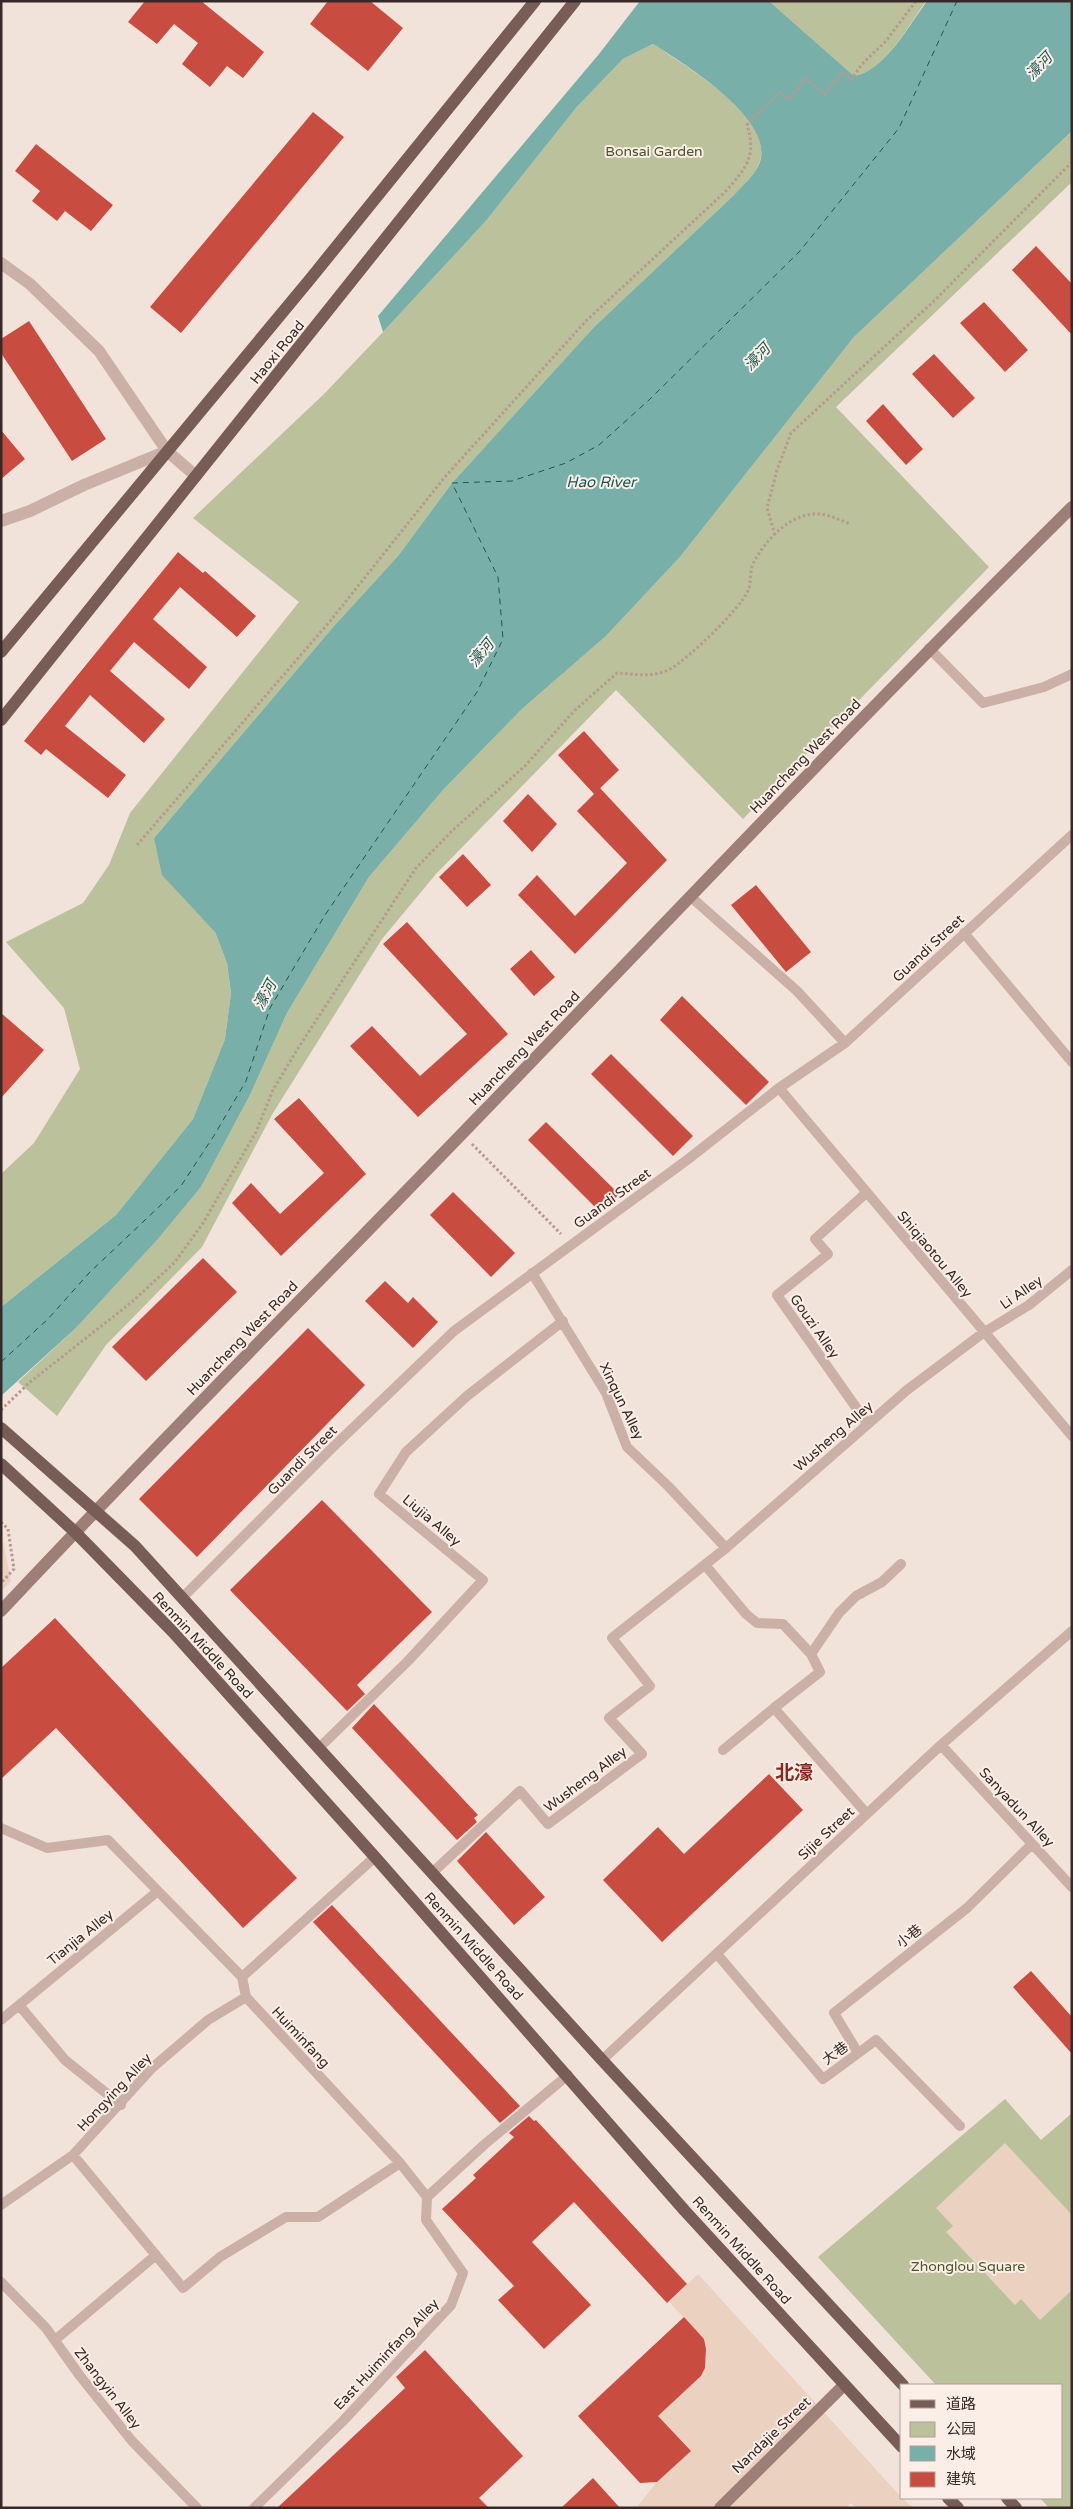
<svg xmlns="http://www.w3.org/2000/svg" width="1073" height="2509" viewBox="0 0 1073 2509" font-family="'Varela Round','Noto Sans SC',sans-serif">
<rect width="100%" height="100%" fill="#f2e3da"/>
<path fill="#bbc19a" d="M769 1H926C909 25 884 72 854 76Z
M653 44C684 66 773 115 760 161 756 174 743 185 734 195L594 327 452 483 398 556 334 626 154 838 200 914 215 932 227 963 231 993 225 1039 193 1119 116 1215 1 1307V1174L34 1143 80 1069 64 1008 6 942 83 903 109 865 130 813 299 602 193 518 324 394 383 332 485 222 576 108 623 59Z
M1072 131V182L836 407 989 567 743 819 616 690 436 874 382 939 273 1113 202 1247 106 1345 57 1416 18 1382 76 1328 158 1239 201 1187 250 1095 287 1013 369 877 443 790 522 709 606 636 680 557 854 337Z
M1005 2099 1041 2140 1072 2113V2508H1049L1040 2498H1062V2385H936L818 2257Z"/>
<path fill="#ebd1c0" d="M1 1531 11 1581 1 1592Z
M1005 2143 1072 2215V2290L1040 2320 1021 2299 1015 2305 946 2232 953 2226 936 2208Z
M698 2274 902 2498 913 2508H855L851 2503 846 2508H636L657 2482 691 2451 658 2416 701 2376 705 2368 706 2349 704 2339 669 2302Z"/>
<path fill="#78b0a9" d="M640 1H769L854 76C884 72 910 24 927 1H1072V131L854 337 680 557 606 636 522 709 443 790 369 877 287 1013 250 1095 201 1187 158 1239 76 1328 1 1396V1307L116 1215 193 1119 225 1039 231 993 227 963 215 932 162 875 154 838 334 626 398 556 452 483 594 327 734 195C743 185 755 175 760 162 774 118 684 64 653 44L623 59 576 108 485 222 383 332 378 316 599 54Z"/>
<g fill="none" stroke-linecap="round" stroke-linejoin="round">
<path stroke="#1c5852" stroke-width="1" stroke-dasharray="6 5" stroke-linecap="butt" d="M1 1362 48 1319 89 1273 181 1186 215 1134 246 1081 270 1008 325 915 477 692 503 639 498 577 452 483 512 481 566 463 599 445 649 400 800 251 899 128 957 1"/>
</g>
<path fill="#c94c41" d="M145 1H201L264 52 243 78 227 66 210 87 182 64 198 43 174 24 157 44 128 22Z
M328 1H370L403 28 368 71 310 24Z
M313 112 344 137 181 333 150 307Z
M36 144 113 205 91 231 65 211 57 221 32 201 40 191 15 171Z
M1036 246 1072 284V335L1012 270Z
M984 302 1028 350 1005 372 960 323Z
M29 321 106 439 72 461 1 353V339Z
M934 354 975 398 953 418 912 374Z
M883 404 923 449 906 465 866 421Z
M1 430 25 459 1 479Z
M178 552 203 573 205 571 256 616 237 637 180 587 153 619 207 667 189 689 134 642 110 671 165 719 144 743 90 695 65 726 126 775 108 798 46 749 41 755 24 741Z
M584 731 619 770 594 794 558 755Z
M600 788 667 860 575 954 518 895 537 875 575 916 627 863 577 811Z
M528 794 557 824 532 852 503 821Z
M463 854 491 885 467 907 439 877Z
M756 885 811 952 786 972 731 905Z
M407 922 508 1034 418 1117 350 1046 372 1026 420 1076 467 1034 383 944Z
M531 950 555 977 534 996 510 969Z
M682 996 769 1082 746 1105 660 1020Z
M1 1013 44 1050 1 1098Z
M611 1054 693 1136 673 1156 591 1074Z
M299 1098 366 1174 281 1256 232 1203 251 1183 280 1214 324 1173 274 1119Z
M546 1122 619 1194 601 1213 528 1140Z
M453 1192 515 1253 491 1277 430 1215Z
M203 1258 237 1292 146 1381 112 1347Z
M385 1281 408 1303 413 1297 438 1322 413 1348 365 1301Z
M308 1328 365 1385 197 1557 139 1499Z
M322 1500 432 1612 357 1685 365 1694 347 1711 230 1590Z
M55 1618 297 1878 243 1928 56 1728 1 1779V1668Z
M374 1704 478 1815 474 1818 477 1822 457 1840 352 1728Z
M769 1774 803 1810 662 1942 603 1880 658 1827 684 1854Z
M486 1832 545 1897 514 1925 457 1861Z
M332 1905 520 2106 500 2123 313 1922Z
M1031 1971 1072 2017V2054L1013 1987Z
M529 2116 534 2121 536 2120 687 2284 667 2303 574 2202 532 2242 591 2305 544 2349 498 2300 514 2286 442 2209 476 2178 473 2175 514 2137 509 2133Z
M684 2317 704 2339 706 2349 705 2368 701 2376 658 2416 691 2451 657 2482 640 2483 578 2416Z
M425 2350 523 2456 479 2498 489 2508H277L405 2388 396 2377Z
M593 2478 620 2508H561Z"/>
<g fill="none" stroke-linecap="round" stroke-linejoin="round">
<path stroke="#b69a90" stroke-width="3" stroke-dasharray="2.5 2.5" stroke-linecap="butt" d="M775 535 767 508 777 470 791 433 934 301 1072 162
M137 845 331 620 444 478 586 321 726 191C746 168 757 156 747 125L779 92 789 99 805 78 825 94 842 72 851 80 862 64 886 41 916 1
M472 1144 561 1234
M1 1410 30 1382 132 1302 175 1262 203 1223 256 1132 273 1090 300 1045 416 868 453 830 525 766 574 711 617 673C634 674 654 678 670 669 688 659 739 610 748 591 752 582 749 570 754 562 766 539 791 513 818 514 829 514 841 521 851 524
M1 1522 8 1529 14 1569 1 1583"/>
<path stroke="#cab0a6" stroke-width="10" d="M929 648 983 703 1044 687 1072 674
M691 897 797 991 845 1043
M964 933 1072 1062
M779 1088 1072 1436
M865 1194 815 1239 828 1254 777 1295 867 1423
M532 1273 606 1393 627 1447 668 1486 726 1548
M705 1565 746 1614 757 1623 783 1624 811 1654 820 1672 774 1708
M182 1598 331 1449 454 1331 687 1160 779 1088 845 1043 1072 835
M811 1654 839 1613 856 1596 882 1582 901 1564
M941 1745 1072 1887
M319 1748 408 1661 483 1580 379 1494 406 1452 467 1396 563 1321
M723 1750 774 1708 867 1814
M1 1828 47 1848 108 1840 242 1977 246 1997 400 2163 427 2197
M432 1873 520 1791 548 1824 642 1754 609 1718 650 1686 612 1638 726 1548 907 1390 983 1333 1029 1305 1072 1270
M717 1954 823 2079 876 2040 960 2126
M242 1977 375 1857
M19 2005 65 2060 121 2105
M1 2020 158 1891
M858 2053 834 2013 967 1908 1032 1844
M602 2060 941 1745 1072 1631
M73 2155 183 2288 220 2257 286 2217H318L400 2163
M427 2197 485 2144 568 2075
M1 2205 73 2155 152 2068 208 2020 246 1997
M1 2282 46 2328 80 2376 132 2441 197 2508
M55 2340 156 2255
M254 2508 343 2421 451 2305 463 2273 426 2220 427 2197"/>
<path stroke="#cab0a6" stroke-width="12" d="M1 263 30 284 99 351 167 451 196 476
M1 521 30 511 84 485 167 451"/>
<path stroke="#9e7f77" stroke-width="12" d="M1 1611C159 1442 323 1278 484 1111 679 909 872 705 1072 507
M720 2508 844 2385"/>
<path stroke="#785d57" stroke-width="12" d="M1 652 311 278 535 1
M1 720 575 1
M1 1428 135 1546 602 2060 903 2385
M1 1464 75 1532 173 1632 375 1857 685 2211 902 2447
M948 2498 958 2508
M1007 2498 1016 2508"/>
</g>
<g text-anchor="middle" stroke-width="4" stroke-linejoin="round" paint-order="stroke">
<g font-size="14" fill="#4c552a" stroke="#faeee6">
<text x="654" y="156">Bonsai Garden</text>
<text x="968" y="2271">Zhonglou Square</text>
</g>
<g font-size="14" fill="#362927" stroke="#faeee6">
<text transform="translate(277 352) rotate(-51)" y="5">Haoxi Road</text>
<text transform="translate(805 756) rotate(-46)" y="5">Huancheng West Road</text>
<text transform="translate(928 948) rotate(-43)" y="5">Guandi Street</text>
<text transform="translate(524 1048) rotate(-46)" y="5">Huancheng West Road</text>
<text transform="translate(612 1198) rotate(-36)" y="5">Guandi Street</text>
<text transform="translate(935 1254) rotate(50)" y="5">Shiqiaotou Alley</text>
<text transform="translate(1021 1292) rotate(-35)" y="5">Li Alley</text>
<text transform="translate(815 1326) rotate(55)" y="5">Gouzi Alley</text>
<text transform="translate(242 1338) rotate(-46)" y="5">Huancheng West Road</text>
<text transform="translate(622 1401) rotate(64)" y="5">Xinqun Alley</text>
<text transform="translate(833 1436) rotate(-41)" y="5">Wusheng Alley</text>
<text transform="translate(302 1460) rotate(-45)" y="5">Guandi Street</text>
<text transform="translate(432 1520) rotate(40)" y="5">Liujia Alley</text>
<text transform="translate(203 1645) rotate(47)" y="5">Renmin Middle Road</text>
<text transform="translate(585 1779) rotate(-37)" y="5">Wusheng Alley</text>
<text transform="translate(1017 1807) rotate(47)" y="5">Sanyadun Alley</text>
<text transform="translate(826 1833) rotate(-43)" y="5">Sijie Street</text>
<text transform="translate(909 1936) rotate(-38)" y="5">小巷</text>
<text transform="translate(80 1937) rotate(-39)" y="5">Tianjia Alley</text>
<text transform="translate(474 1946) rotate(48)" y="5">Renmin Middle Road</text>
<text transform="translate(301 2037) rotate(47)" y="5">Huiminfang</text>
<text transform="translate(835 2053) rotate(-36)" y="5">大巷</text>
<text transform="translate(114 2092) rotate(-47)" y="5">Hongying Alley</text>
<text transform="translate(742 2250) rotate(48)" y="5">Renmin Middle Road</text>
<text transform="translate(386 2354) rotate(-47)" y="5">East Huiminfang Alley</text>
<text transform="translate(108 2388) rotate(52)" y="5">Zhangyin Alley</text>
<text transform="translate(771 2435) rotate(-44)" y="5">Nandajie Street</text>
</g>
<g font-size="15" font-style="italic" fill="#1c5852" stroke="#faeee6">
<text transform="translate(1039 66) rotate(-46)" y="5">濠河</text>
<text transform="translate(757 357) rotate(-46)" y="5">濠河</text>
<text x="601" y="487">Hao River</text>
<text transform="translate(481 653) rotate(-51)" y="5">濠河</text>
<text transform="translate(265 995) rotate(-62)" y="5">濠河</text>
</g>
<g font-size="19" font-weight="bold" fill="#87261e" stroke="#faeee6">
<text x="794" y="1779">北濠</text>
</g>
</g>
<rect width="1073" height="2509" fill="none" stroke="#362927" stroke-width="5"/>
<rect x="900" y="2384" width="162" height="115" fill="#faeee6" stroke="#ac9f9a"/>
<rect x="910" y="2400" width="25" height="8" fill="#785d57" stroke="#ac9f9a"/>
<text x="946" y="2409" font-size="15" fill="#362927">道路</text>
<rect x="910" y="2422" width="25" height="15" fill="#bbc19a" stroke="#ac9f9a"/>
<text x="946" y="2434" font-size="15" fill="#362927">公园</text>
<rect x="910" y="2446" width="25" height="15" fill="#78b0a9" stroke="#ac9f9a"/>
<text x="946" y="2459" font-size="15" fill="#362927">水域</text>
<rect x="910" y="2472" width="25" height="15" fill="#c94c41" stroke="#ac9f9a"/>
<text x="946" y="2484" font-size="15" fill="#362927">建筑</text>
</svg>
